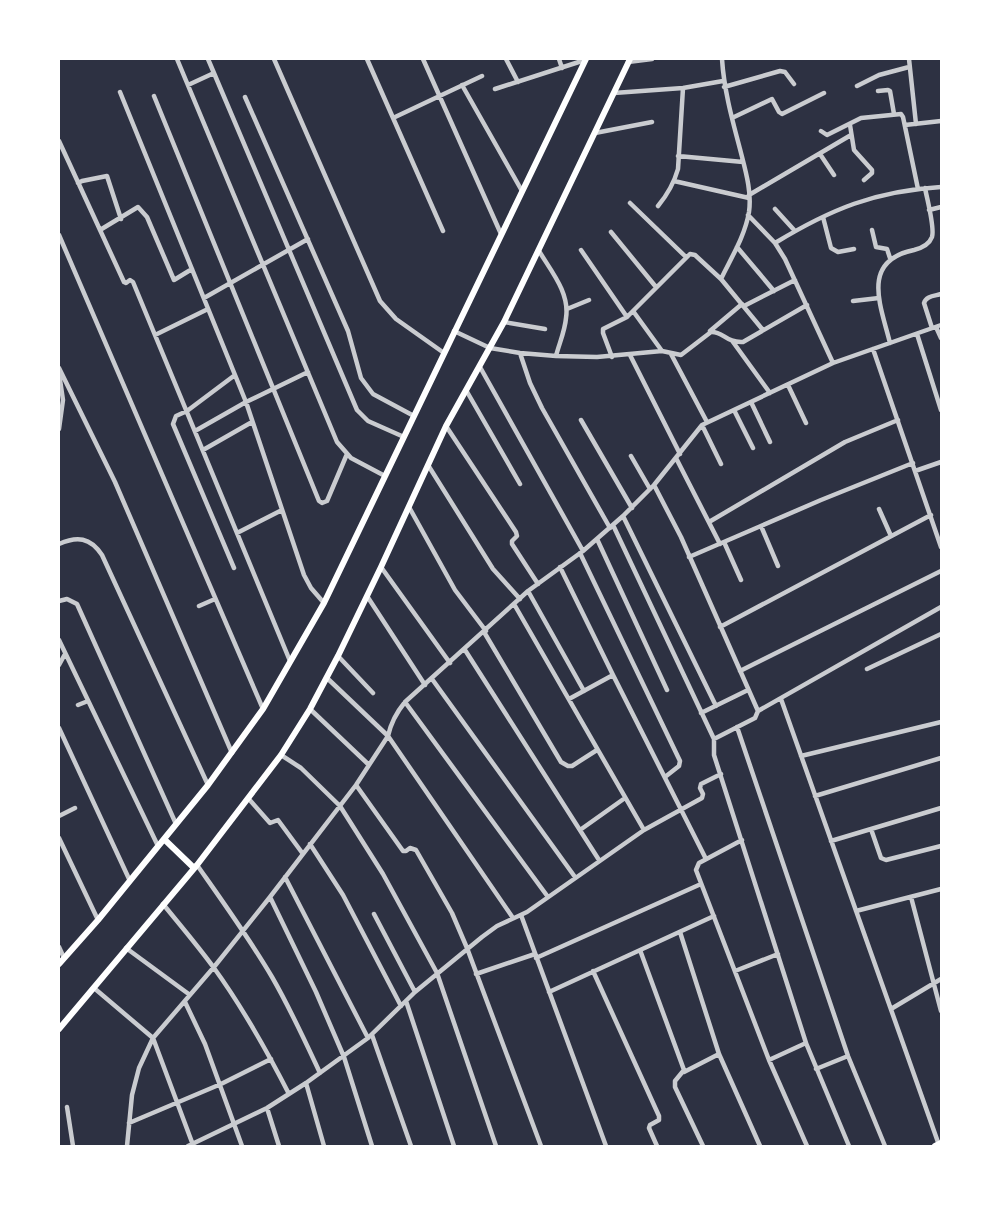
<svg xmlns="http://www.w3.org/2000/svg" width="1000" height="1205" viewBox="0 0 1000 1205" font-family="'Asap Condensed',sans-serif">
<rect width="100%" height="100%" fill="#2d3142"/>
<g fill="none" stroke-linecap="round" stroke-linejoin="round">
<path stroke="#caccd0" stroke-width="4.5" d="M177 59 337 442 351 458 385 476
M208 59 357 410 368 421 404 437
M274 59 380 301 396 319 444 353
M367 59 443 231
M423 59 501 234
M506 59 518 82
M559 59 562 68
M909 59 916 124
M628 62 652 59
M188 85 214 73
M462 85 522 191
M857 86 879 75 909 67
M724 87 780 71 785 72 794 84
M495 89 585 60
M878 91 888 90 890 91 894 114
M120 92 246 402 304 575 311 588 324 603
M614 93 683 88 723 81
M154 96 319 501 322 503 327 501 347 454
M245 97 348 331 361 378 373 394 414 416
M393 118 482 76
M732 118 772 99 779 112 782 114 824 93
M850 125 854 150 872 170V173L864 180
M905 125 941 121
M821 131 827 135 861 118 901 114 903 117 918 189
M595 133 652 122
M59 141 124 282 126 283 130 280 133 282 290 661
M820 154 834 175
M678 156 743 162
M674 181 749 198
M78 183 82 181 107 176 121 219
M749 195 851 135
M630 203 686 257
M658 206C668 194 674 183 678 169L683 88
M775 209 795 231
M929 210 941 207
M748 215 775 243 785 259 833 363
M823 217 831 248 838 252 854 249
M100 230 138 207 147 217 174 280 192 269
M872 230 876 247 887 249 890 258
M611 232 656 287
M59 235 263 709
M775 243C831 209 875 191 941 187
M737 247 774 291
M581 250 627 317
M539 251C551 271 570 293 566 318 565 331 559 344 556 356
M721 279C731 258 745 236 749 212 752 191 745 169 740 149 732 119 724 90 722 59
M204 298 308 239
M853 301 879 298
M744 306 795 280
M567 309 589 300
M633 311 662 351
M504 322 545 329
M936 327 941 338
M932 328 924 303C926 296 934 296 941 294
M454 331 490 348 520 353 556 356 597 357 662 351 681 355 711 332C723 331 726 343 743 342L807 305
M710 331 742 304
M917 334 941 410
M155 335 208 309
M733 342 770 393
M890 343C881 306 860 261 914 250 922 248 929 245 932 237 935 228 927 199 925 188
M873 349 941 547
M520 353 530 383 542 408 610 528
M671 354 707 422
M630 355 680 454
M612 357 603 333V329L627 317 690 254 695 255 721 279 763 330
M480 367 583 551
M59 368 115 482 232 753
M788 385 806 423
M466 390 520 484
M751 402 770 442
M734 410 753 448
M581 420 632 508
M702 425 721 464
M446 426 516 532 517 536 512 541V544L538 584
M59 429 63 400 59 373
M195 431 246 402 308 372
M203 450 252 422
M631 456 650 489
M676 458 720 544
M428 465 493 569 520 599
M915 471 941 462
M654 485 681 537 758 711
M409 507 455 590 486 631
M879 509 891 536
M623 516 716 706
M709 522 845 442 898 420
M613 525 714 739V755L806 1043 849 1146
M761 526 778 566
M237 533 282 510
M597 539 667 690
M724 542 741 580
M59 544C77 536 90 537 102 555L208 785
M580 553 680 761 679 766 665 777
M689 557 821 500 913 463
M381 567 450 663
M560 567 613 675 706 859
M234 568 173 424 176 416 187 411 235 375
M528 591 584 691
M367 596 425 685
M59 601 67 599 77 604 176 824
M514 604 644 830
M199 606 215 599
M720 627 931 515
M484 632 561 762 568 766H572L597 750
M59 640 158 846
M465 650 599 860
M338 656 373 693
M59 665 65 654
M867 669 941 634
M740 671 941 571
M327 678 388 736 513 918
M432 679 575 877
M569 699 613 675
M781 699 939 1145
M405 702 548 897
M78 705 88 701
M310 709 369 765
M701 713 748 690
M737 727 848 1056 885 1146
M59 728 130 881
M714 739 755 718 758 711 941 607
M281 755 301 768 340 806 383 874 437 973 496 1146
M801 756 941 722
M356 785 403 851H406L410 848 416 850 452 913 467 948 541 1146
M815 796 941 758
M248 798 270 823 278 820 303 854
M59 816 75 808
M871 829 881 858 886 860 941 846
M580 830 625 798
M59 838 98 920
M742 840 699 863 696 870 769 1060 807 1146
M831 841 941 808
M310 844 343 895 401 1006
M197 865C223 902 249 938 272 977 290 1008 305 1041 320 1073
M285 877 368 1038
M270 897 316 992 344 1057 372 1146
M911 897 941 1011
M163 904C180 925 198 946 214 968 243 1008 267 1051 289 1094
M856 911 941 889
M374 914 415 992
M521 915 606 1146
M680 932 719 1054 760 1146
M59 947 64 958
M126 948 190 995
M640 950 684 1070 675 1081V1087L703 1146
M536 958 701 884
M593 971 659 1116V1120L650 1125 649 1128 657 1146
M735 971 778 954
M476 974 535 954
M94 988 153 1038 193 1145
M549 992 714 916
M406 1001 454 1146
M185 1002 205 1044 242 1146
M891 1009 941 979
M372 1035 411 1146
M769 1060 806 1043
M816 1069 848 1056
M684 1072 719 1054
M306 1083 324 1146
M67 1107 73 1146
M267 1108 279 1146
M129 1123 221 1084 271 1059
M127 1146 132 1095 139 1068 153 1038 214 967 270 897 356 785 388 736C391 722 396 713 405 702L528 591 583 551 623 516 654 485 702 425 833 363 941 325
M188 1146 267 1108 306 1083 368 1038 415 992 482 937 497 926 527 912 644 830 702 798 703 794 700 788 701 784 721 774"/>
<path stroke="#fff" stroke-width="6" d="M164 839 194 868
M59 964 98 920 208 785 263 709 324 603 586 59
M59 1029 197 865 281 755 310 709 338 656 381 567 446 426 504 322 630 59
M935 1146 941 1143"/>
</g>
<rect width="1000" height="1205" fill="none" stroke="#ffffff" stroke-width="120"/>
</svg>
